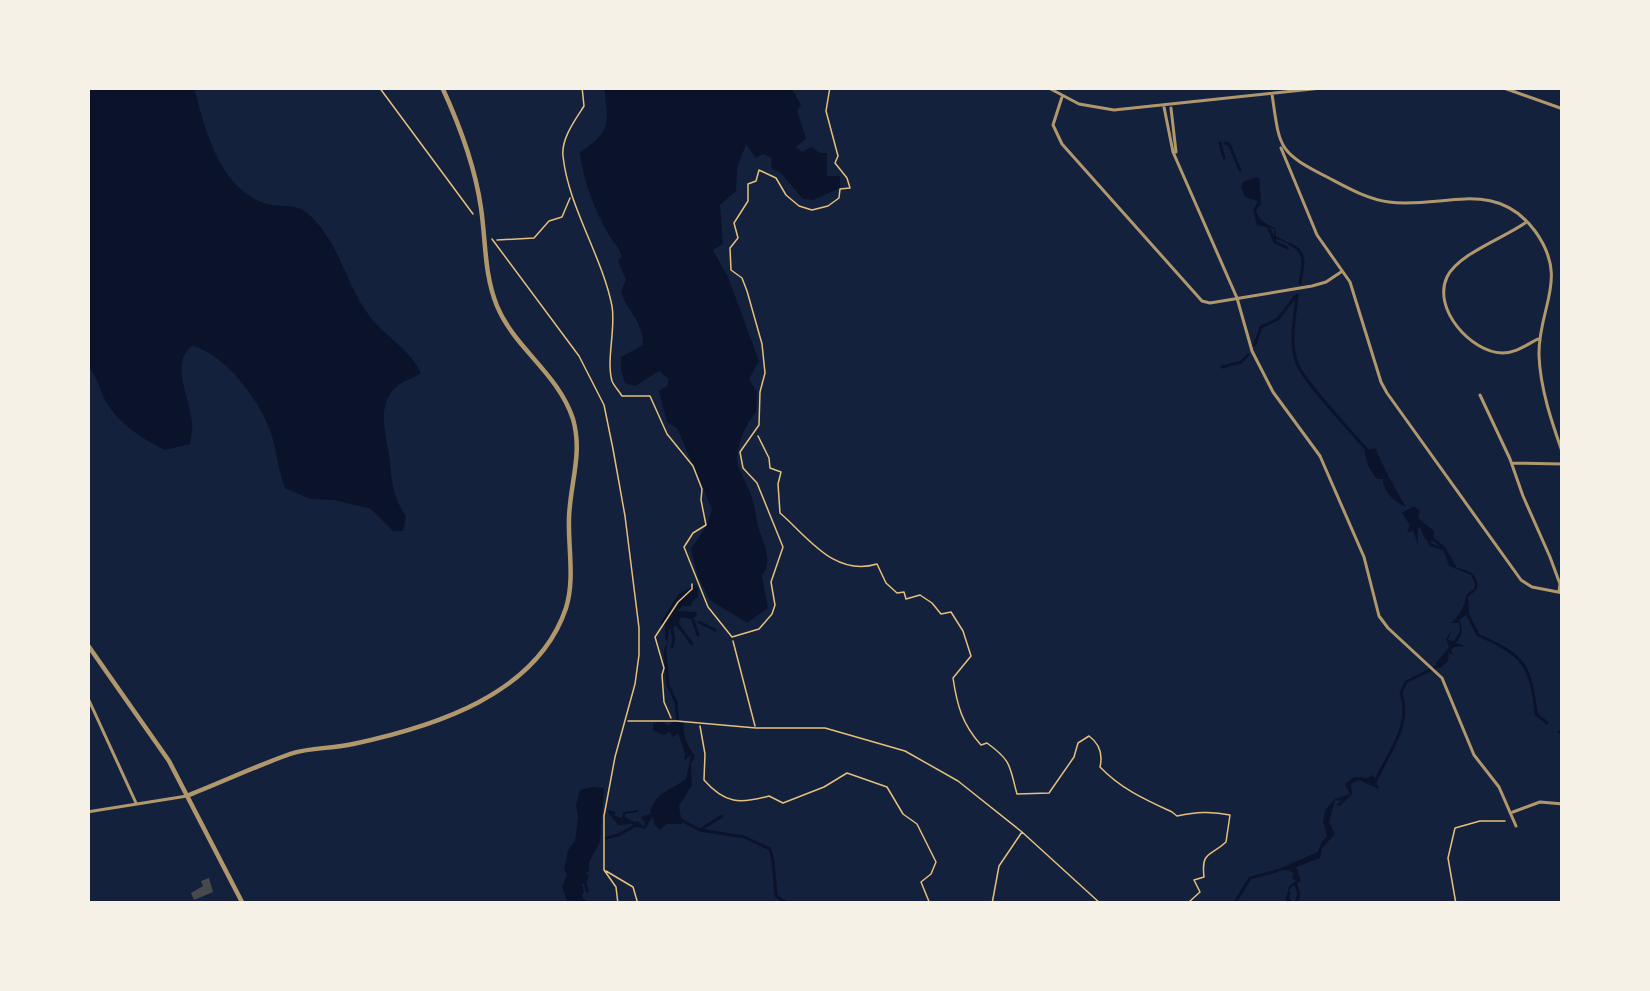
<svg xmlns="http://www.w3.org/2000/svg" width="1650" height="991" viewBox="0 0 1650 991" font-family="Commissioner,sans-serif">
<rect width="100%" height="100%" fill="#14213d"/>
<path fill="#0b132b" d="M87 87H194C205 129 218 186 264 203 281 209 294 201 308 214 339 240 346 286 371 318 388 339 409 348 421 373 413 379 402 381 396 387 375 406 387 438 390 461 392 483 393 498 406 516L403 531H393L371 509 334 500 310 499 285 488C279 472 277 456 273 440 264 406 227 354 192 346 169 364 191 399 192 423 193 430 191 437 190 444L165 450C139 437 112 420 101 391 97 380 95 374 87 365Z
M604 87H791L801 105 797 110 806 139 796 147 802 152 811 147 820 153H827V176H840V188L813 200 803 199 780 172 772 169 771 158 763 154 756 158 746 144 737 168 736 191 720 205 723 244 713 250 728 277 759 361 749 379 757 392 756 412C746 423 734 450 738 465 742 478 750 489 753 501 756 511 756 521 759 530 765 546 773 561 762 576L768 608 747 623 710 600 698 577 691 549 707 525 712 509 677 428 667 422 659 391 668 385V378L659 371 635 386 625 383 621 370V357L643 345C643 319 627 313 621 291L626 280 618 261 622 256C618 245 611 240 606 230 594 208 582 177 580 152 613 131 608 121 604 87Z
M1257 177 1260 179C1259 187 1261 196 1261 204L1256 210C1259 222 1266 223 1275 228L1276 236 1294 246 1277 239 1274 242V229L1257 225 1253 210 1258 201 1245 197 1241 187 1243 182Z
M1375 448C1384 468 1394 488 1406 507 1396 503 1382 491 1383 479H1377L1369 468 1364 451Z
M1414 506 1420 512 1418 518 1434 531V538L1445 547 1457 568C1468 570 1480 574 1477 589L1468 597 1469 613 1459 620C1464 629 1462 635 1456 643L1466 646 1454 647 1451 651 1453 655 1449 653 1448 661 1440 668 1436 663 1449 647 1446 639 1452 630 1448 640 1454 641 1460 631 1459 623H1451C1461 614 1464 607 1467 594L1474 589 1475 584 1471 575 1449 566C1445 553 1441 541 1425 539L1420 527 1418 528V545L1413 530 1407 533 1410 525 1402 513Z
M694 585 698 587V597L693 600 691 606H683L677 611 696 612 697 616 691 619 681 617 678 625 669 629 666 654 664 649 668 642 665 639V625L662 627 661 622 678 595Z
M657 722H664L667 726 673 722 684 723C682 734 688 747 695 756L691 764 692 785 679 806 682 824H667L660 830 654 824 653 816 645 829 638 827 630 828 633 824 618 825 607 811 609 810 615 812V816L622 818 623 812 638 810V812L625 814V817L635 822 638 821 644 827 645 822 641 817 650 814C653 793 671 790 686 779L691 755 684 761 685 753 678 733 673 737 670 732 663 735 653 730V724Z
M1373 775 1379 789 1359 780 1351 784 1352 794 1340 806 1336 805 1342 801 1335 800 1329 822 1335 834 1322 848 1320 858 1296 867 1301 881 1292 886 1288 892 1289 886 1296 881 1292 878 1293 873 1289 870 1274 871 1318 852 1321 843 1327 836 1323 822 1325 810 1335 799 1350 794 1345 784 1354 777 1367 778Z
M592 787 604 788 600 842 589 862V871L585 873 588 874V880L582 884 584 891 582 898 588 901 586 904H576L575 899 573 904H568L562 887 567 874 564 870 568 850 575 841 578 817 576 805 580 790Z"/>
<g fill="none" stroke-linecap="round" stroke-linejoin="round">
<path stroke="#0b132b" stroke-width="3" d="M1220 143 1224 158
M1225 143 1229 144 1240 170
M1269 229 1275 242 1287 248
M1290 244C1308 253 1303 265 1300 283
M1297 295C1295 316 1289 343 1297 363 1303 381 1354 435 1370 453
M1255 345 1261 327 1278 319 1295 297
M1222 367 1241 362 1248 355
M1428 539 1431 545 1441 548
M1467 613 1478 635C1523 655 1531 664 1536 714L1547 723
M693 620 698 635
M699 622 715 630
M678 625 692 644
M671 626 674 639 672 647
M665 652 668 685 676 702 678 724
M1559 732H1563
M1372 780H1376C1389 752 1412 725 1401 693L1406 682 1438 666
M679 819 700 830 722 816
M700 830 744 837 770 849 773 861 776 896 788 904
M606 838 618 835 631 828
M585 882 587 891
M1289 893 1287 899 1294 904
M1296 903 1299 894 1296 885
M1234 904 1250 878 1277 871"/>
</g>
<path fill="#48494c" d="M209 878 213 892 194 900 191 893 203 886 201 881Z"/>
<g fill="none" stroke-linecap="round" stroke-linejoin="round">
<path stroke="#e5c07b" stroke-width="1.5" d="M379 87 473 214
M582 87 584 106C575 120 561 139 563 156 568 206 602 256 612 306 616 328 606 360 612 381 614 386 619 391 622 396H650L667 434 693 466 702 489 701 500 706 525 693 533 684 547 708 607 732 637 759 629 772 614 775 605 771 582 783 547 757 483 743 468 740 452 759 425 760 392 765 373 762 344 747 291 742 278 731 270 730 248 738 238 734 223 748 201V184L756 181 759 170 776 178 786 195 799 206 812 210 828 206 839 198 840 189 850 188 847 178 835 163 838 156 826 111 830 87
M492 239 579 356 604 405 613 449 625 516 639 628V655L635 684 615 757 604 816V870L616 887 618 904
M497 240 534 238 549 221 562 217 570 198
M758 436 769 458 770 468 781 472 778 484 780 513C808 537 834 577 877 564L886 583 897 593 904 592 906 599 920 595 932 603 941 614 951 612 963 631 971 656 953 678C957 705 962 724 981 745L987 743C1013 762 1009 766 1017 794L1049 793 1074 757 1078 743 1089 736C1100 744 1103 754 1100 767 1121 789 1146 800 1172 812L1177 816C1197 812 1211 811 1230 815L1226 842C1210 857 1201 851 1204 877L1194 880 1200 892 1189 902 1181 904
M733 641 755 726
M671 718 664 702 662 675 664 668 655 637 678 602 692 589V584
M628 721H677L756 728H825L905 751 958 781 1022 832 1101 904
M700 726 705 754 704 780C725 804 740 804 769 796L783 803 824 787 847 773 887 787 903 814 917 824 936 862 931 874 921 882 930 904
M606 871 633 887 638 904
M992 904 999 866 1022 832
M1456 904 1448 858 1455 828 1480 821H1505"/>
<path stroke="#b1986c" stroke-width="3" d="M1047 87 1079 104 1114 110 1331 87
M1501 87 1563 109
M1272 94C1280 150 1278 152 1329 178 1348 188 1367 199 1389 202 1443 209 1495 177 1535 231 1570 279 1538 307 1539 355 1540 388 1552 423 1563 454
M1062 97 1053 125 1062 144 1202 301 1210 303 1312 286 1326 282 1341 272
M1164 107 1173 152 1237 298 1252 351 1273 392 1320 456 1364 557 1379 616 1388 628 1442 678 1474 755 1499 787 1516 826
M1171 108 1176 152
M1281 148 1317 235 1350 282 1381 382 1387 393 1521 580 1532 587 1563 593
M1525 223C1504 238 1458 254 1447 277 1432 309 1471 352 1502 353 1516 353 1526 345 1538 339
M1480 395 1510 459 1523 496 1550 557 1560 584 1559 592
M1512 463 1563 464
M87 696 136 803
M87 812 187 796
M1513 812 1540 802 1563 804"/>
<path stroke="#b1986c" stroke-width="4.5" d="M87 644 169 761 243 904
M189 795C222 782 256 766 290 754 310 747 332 749 353 744 433 727 537 695 566 608 575 579 568 548 569 518 570 483 583 454 573 419 558 373 515 349 497 306 484 274 486 242 481 208 475 166 460 126 442 87"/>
</g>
<rect width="1650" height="991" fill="none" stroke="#f6f1e7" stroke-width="180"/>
</svg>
